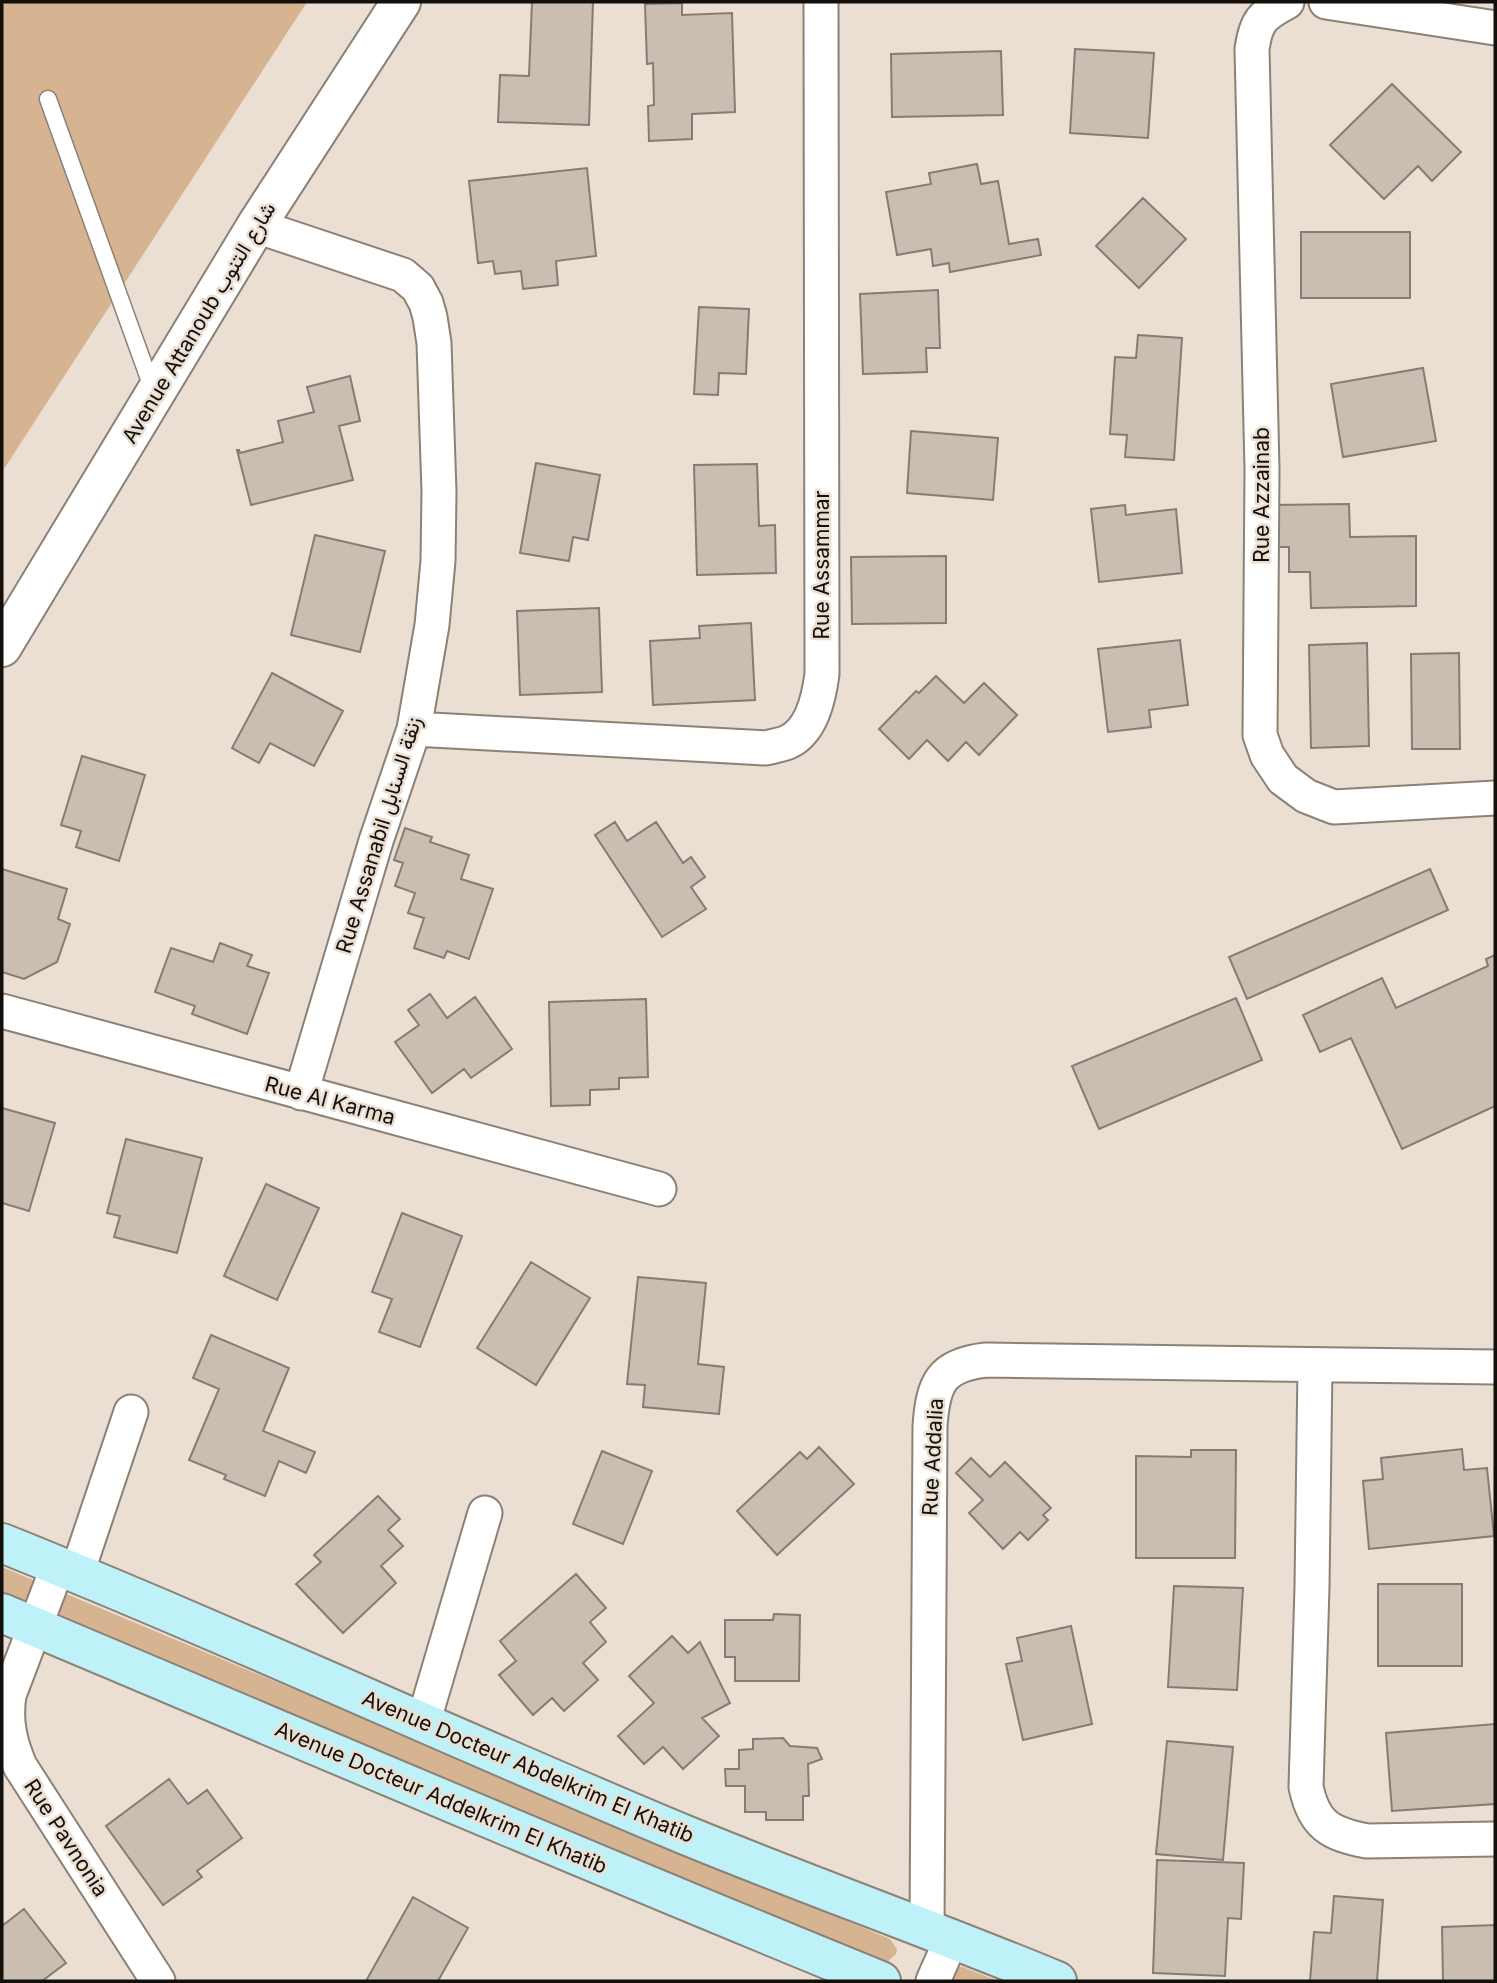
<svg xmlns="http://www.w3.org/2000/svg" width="1497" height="1983" font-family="Inter,Vazirmatn,sans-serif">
	<rect width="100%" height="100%" fill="#ebdfd3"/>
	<path fill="#d6b492" d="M2,2H307L2,472Z
		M2,1567L890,1939L897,1949L896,1954L887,1962L881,1961L2,1592Z
		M958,1967H963L998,1981H952L951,1975Z"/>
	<path fill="#cabeb3" stroke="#877c71" stroke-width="2" d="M532,2H593L589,125L498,122L500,75L529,76Z
		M682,3V15L732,13L735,112L692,114V139L649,141L648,106L654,105L653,63L647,64L645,4Z
		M1075,49L1154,53L1148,138L1070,133Z
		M1001,51L1003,115L892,117L891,54Z
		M1392,84L1461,152L1432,181L1418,166L1384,199L1330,145Z
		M977,164L981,184L998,181L1009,244L1038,239L1041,255L950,272L949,263L933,266L931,249L897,255L886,192L931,184L929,173Z
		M587,168L596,256L556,261L558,285L523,289L521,271L495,274L493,261L478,263L469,181Z
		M1143,198L1186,239L1139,288L1096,246Z
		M1301,232H1410V298H1301Z
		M938,290L940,348H926L927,372L863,374L860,294Z
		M699,307L749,309L746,374L719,373L718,395L694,394Z
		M1138,335L1182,338L1174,460L1125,457L1127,435L1110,434L1115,357L1136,358Z
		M1423,368L1436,441L1343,457L1331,384Z
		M350,376L360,421L339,426L353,480L251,505L237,450H239L240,453L283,442L278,421L314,412L307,387Z
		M911,431L998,438L993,500L907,493Z
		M536,463L600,475L588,540L573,537L569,561L520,553Z
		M757,464L759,526L775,525L776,573L697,575L694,465Z
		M1349,504L1350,537L1416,536V606L1311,608L1310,572H1289V547H1270L1269,505Z
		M1125,505L1126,515L1176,509L1182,573L1099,582L1091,509Z
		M315,535L385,551L360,652L291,635Z
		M946,556V623L852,624L851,557Z
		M599,608L602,692L520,695L517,611Z
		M751,623L755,700L653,705L650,641L700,638L699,626Z
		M1180,640L1188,705L1149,710L1151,727L1108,732L1098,649Z
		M1367,643L1369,746L1311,748L1309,645Z
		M1459,653L1460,749H1412L1411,654Z
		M272,673L343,711L314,766L270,743L259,763L232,748Z
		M936,676L964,703L984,683L1017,715L979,755L966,742L948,761L927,740L909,759L879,729L916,691L919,693Z
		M82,756L145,775L119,861L76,847L81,831L61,825Z
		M615,822L627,841L656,822L683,863L691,857L705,877L691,887L706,909L662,937L595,835Z
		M405,828L432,837L430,842L469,855L461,879L493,889L469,959L447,951L444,958L414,948L424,918L408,913L415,893L395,886L403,863L394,860Z
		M2,869L67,889L58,919L70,924L57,962L24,979L2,972Z
		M1430,869L1448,910L1247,999L1229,957Z
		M220,943L252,955L247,966L269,973L247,1034L192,1014L195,1006L155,992L171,948L213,962Z
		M1495,955V1106L1402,1149L1351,1038L1320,1052L1303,1015L1382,978L1396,1008L1488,966L1486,959Z
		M430,994L447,1018L475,997L512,1049L471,1078L464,1069L432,1093L395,1042L419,1025L408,1010Z
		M1236,998L1262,1060L1099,1129L1072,1066Z
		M646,999L648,1077L619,1078V1089L590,1090V1105L551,1106L549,1002Z
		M2,1108L55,1123L29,1211L2,1203Z
		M126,1139L202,1158L177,1253L114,1237L120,1216L107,1213Z
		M266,1184L319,1208L277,1300L224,1276Z
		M402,1213L462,1236L420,1347L379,1332L392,1299L372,1292Z
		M531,1262L590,1298L536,1385L477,1348Z
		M638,1277L706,1283L698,1364L724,1367L719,1414L643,1407L645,1385L627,1384Z
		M211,1335L289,1368L263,1431L315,1452L306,1473L279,1461L265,1496L224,1479L226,1475L189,1460L219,1389L193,1378Z
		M819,1447L854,1484L777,1555L737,1511L800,1452L807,1459Z
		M1462,1449L1464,1470L1487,1468L1494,1536L1369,1549L1363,1481L1383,1479L1381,1458Z
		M1191,1450H1236L1235,1558H1136V1456L1191,1457Z
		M602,1451L652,1471L623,1544L573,1524Z
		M971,1458L990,1477L1005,1462L1051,1508L1043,1515L1048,1520L1028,1540L1020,1532L1003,1549L969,1513L983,1500L956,1473Z
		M378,1496L400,1519L388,1530L403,1546L381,1566L396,1583L343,1633L296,1584L321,1562L314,1555Z
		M576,1574L606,1608L590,1622L606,1642L583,1663L598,1680L564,1711L552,1698L533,1715L499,1675L516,1661L500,1641Z
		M1378,1584H1462V1666H1378Z
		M1174,1586L1243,1588L1237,1690L1168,1687Z
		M774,1614L800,1615L799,1681H735V1657H725V1620H773Z
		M1071,1626L1092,1724L1023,1740L1006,1664L1022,1661L1017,1638Z
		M672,1636L688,1653L700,1642L730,1703L702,1718L719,1736L683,1769L663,1747L644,1764L618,1736L654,1703L629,1676Z
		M1495,1724V1804L1392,1811L1386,1733Z
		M783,1738L790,1746L817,1748L822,1759L808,1764L809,1796H803V1820H766V1812H745V1786H726L725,1769H739V1750L753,1749V1739Z
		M1167,1741L1233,1747L1223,1860L1156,1854Z
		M169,1779L188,1804L207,1790L242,1838L197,1871L202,1877L163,1905L106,1826Z
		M1157,1860L1244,1863L1241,1919L1228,1918L1225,1976L1153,1973Z
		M1334,1896L1383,1900L1377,1981H1310L1314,1932L1331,1933Z
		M413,1897L468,1928L438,1981H366Z
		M24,1909L66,1963L42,1981H2V1926Z
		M1495,1925V1981H1443L1442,1927Z"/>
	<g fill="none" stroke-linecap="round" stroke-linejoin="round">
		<g stroke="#8c8176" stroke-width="19">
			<path id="service" d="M48,99L153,390"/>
		</g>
		<g stroke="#8c8176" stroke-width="37">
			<path id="minor" d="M1287,2C1262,15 1256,21 1252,49L1262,469L1260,735L1267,755L1283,779L1306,796L1334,807L1495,798
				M1326,2L1495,28
				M256,226L403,275L418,288L426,303L430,317L434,343L439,492L438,561L432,625L414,729L376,841L301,1093
				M414,729L766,748C773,746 781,745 788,742C812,731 819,697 822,674L821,2
				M2,1011L659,1189
				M1315,1365L1312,1587L1306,1787C1314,1825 1330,1834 1367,1841L1495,1839
				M58,1566L9,1695C5,1722 10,1742 20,1766L158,1981
				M77,1573L131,1412
				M423,1723L485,1513
				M927,1928L930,1426C933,1383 941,1365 986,1360L1495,1367
				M933,1981L952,1938"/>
		</g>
		<g stroke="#8c8176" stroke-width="42">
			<path id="tertiary" d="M2,647L256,226L401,2"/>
		</g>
		<g stroke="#8c8176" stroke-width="42">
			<path id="secondary" d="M2,1543C231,1635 455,1739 683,1834C807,1885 934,1930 1057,1981
				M2,1613C295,1736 587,1862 881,1981"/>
		</g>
		<use href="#service" stroke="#fff" stroke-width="16"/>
		<use href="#minor" stroke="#fff" stroke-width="33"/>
		<use href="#tertiary" stroke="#fff" stroke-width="38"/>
		<use href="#secondary" stroke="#bff2f8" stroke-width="38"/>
	</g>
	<g text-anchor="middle" stroke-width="5" stroke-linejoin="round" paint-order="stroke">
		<g font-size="21" fill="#130f0b" stroke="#ebdfd3">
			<text transform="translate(199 323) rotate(-59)" y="7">Avenue Attanoub شارع التنوب</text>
			<text transform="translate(1262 495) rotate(-90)" y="7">Rue Azzainab</text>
			<text transform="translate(822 565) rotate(-90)" y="7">Rue Assammar</text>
			<text transform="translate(379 835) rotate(-73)" y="7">Rue Assanabil زنقة السنابل</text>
			<text transform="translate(330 1101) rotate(15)" y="7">Rue Al Karma</text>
			<text transform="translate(933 1457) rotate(-87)" y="7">Rue Addalia</text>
			<text transform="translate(528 1767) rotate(23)" y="7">Avenue Docteur Abdelkrim El Khatib</text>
			<text transform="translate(441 1798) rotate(23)" y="7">Avenue Docteur Addelkrim El Khatib</text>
			<text transform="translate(66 1838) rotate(57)" y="7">Rue Pavnonia</text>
		</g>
	</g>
	<rect width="1497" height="1983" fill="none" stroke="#130f0b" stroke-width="7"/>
</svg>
